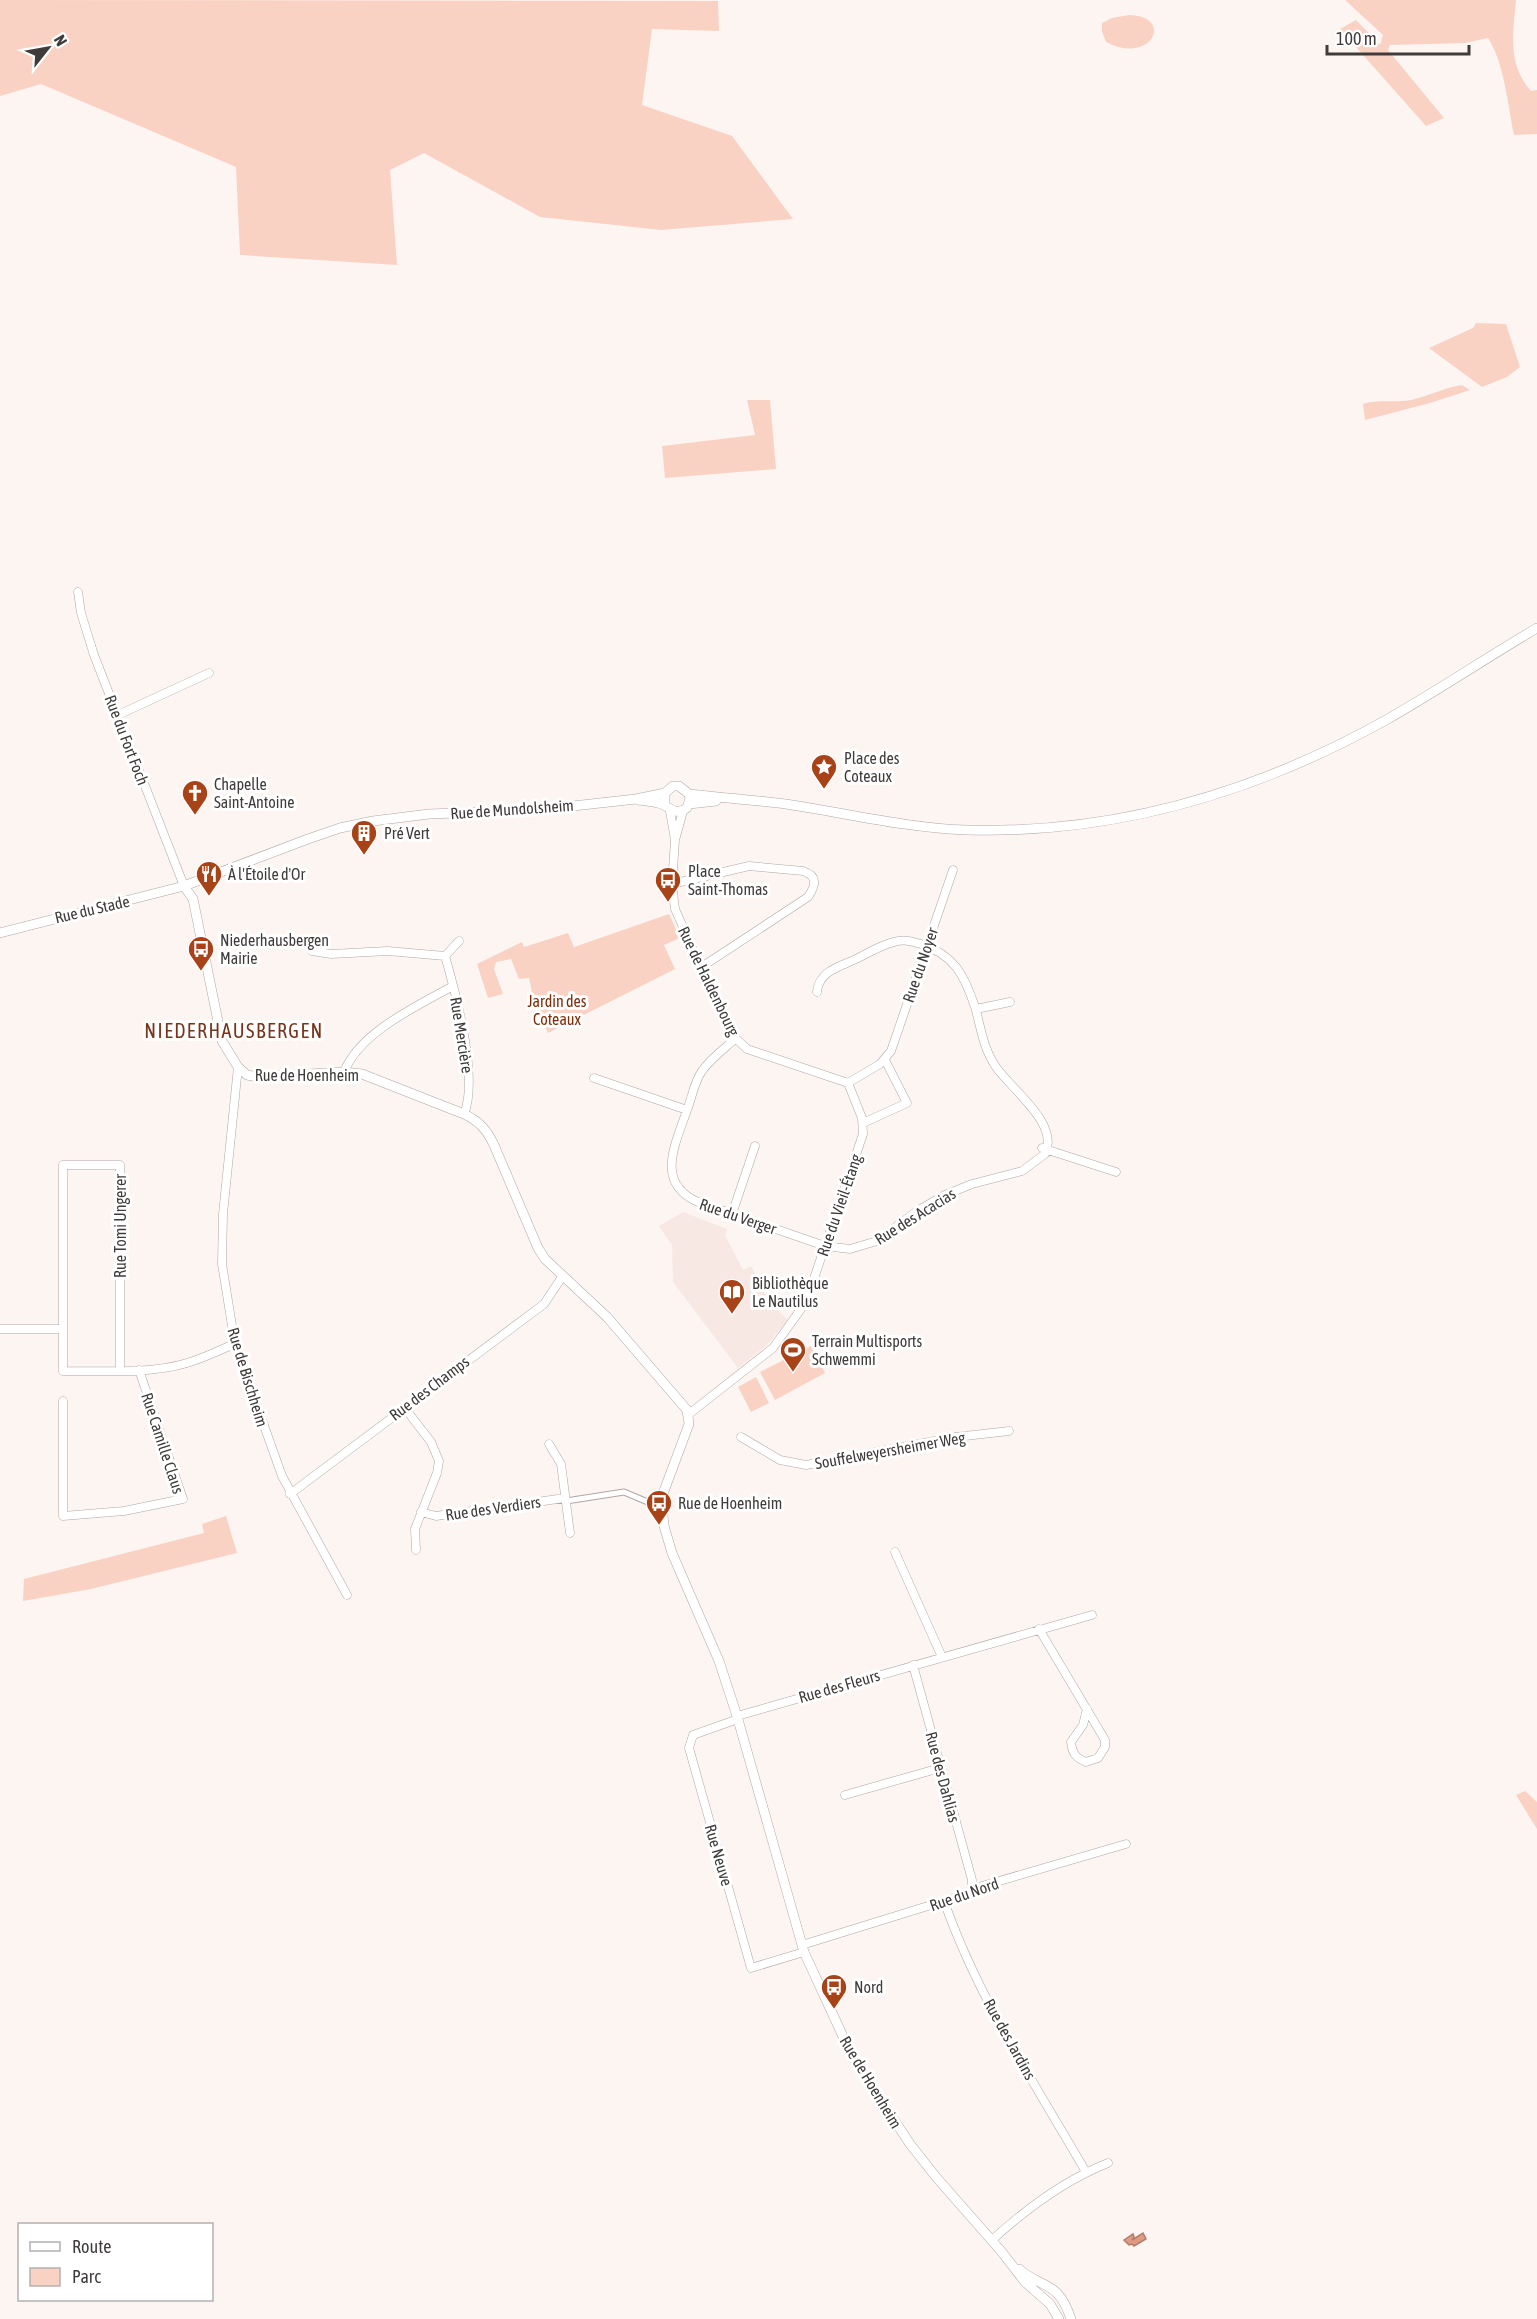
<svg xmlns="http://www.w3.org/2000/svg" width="1537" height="2319" font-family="'Asap Condensed',sans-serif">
	<rect width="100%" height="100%" fill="#fdf5f2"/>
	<path fill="#f8e8e3" d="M683,1212L727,1229L725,1235L743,1270L751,1266L770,1303L788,1320L766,1346L738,1368L673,1282L672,1245L659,1226Z"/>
	<path fill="#fad2c4" d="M0,0L718,1L719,31L652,29L642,105L732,136L793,219L661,230L540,217L424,153L390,170L397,265L240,255L236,167L41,84L0,96Z
		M1345,0H1516C1513,33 1507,64 1531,91L1537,90V134L1514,135C1508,106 1504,62 1488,38L1465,43L1390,45L1388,50L1444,118L1426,126L1340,29L1356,20L1380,45L1383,35Z
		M1129,15C1175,16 1152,66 1106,42L1102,32V23L1112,18Z
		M1476,323L1506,324L1520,367L1507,377L1482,387L1429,348L1473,328Z
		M1462,385L1470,390L1430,403L1365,420L1363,404C1378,399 1395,403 1411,400C1428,396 1444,388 1462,385Z
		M747,400H770L776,469L665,478L662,446L755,435Z
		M669,914L680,938L664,945L675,969L548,1033L534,1002L529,978L519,979L511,959L496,962L494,969L503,994L488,998L477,964L522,942L524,947L568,933L574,947Z
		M811,1346L825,1373L775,1400L760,1372Z
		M756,1377L769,1403L751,1412L738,1387Z
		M226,1516L237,1553L91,1589L23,1601L24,1579L204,1533L202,1524Z
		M1525,1791L1537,1802V1829L1516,1795Z"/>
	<path fill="#e19a81" stroke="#b07e6c" stroke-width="1.5" d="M1143,2233L1146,2239L1134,2246L1132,2244L1129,2245L1124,2240L1133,2234L1134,2237L1132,2240Z"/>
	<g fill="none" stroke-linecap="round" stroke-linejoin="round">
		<g stroke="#afa7a5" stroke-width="7">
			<path id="pedestrian" d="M566,1501L624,1492L662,1508"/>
		</g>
		<g stroke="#afa7a5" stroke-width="9">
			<path id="minor" d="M78,592L81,613L94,655L184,886
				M118,715L209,673
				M670,811L675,840L683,811
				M675,840L672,884L675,909L730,1033L747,1049L848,1083
				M672,884L749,866L803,871C818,876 816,885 808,897L700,968
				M459,941L445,956C456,994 479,1078 464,1114
				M312,951L331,954L388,951L445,956
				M976,1009L1010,1002
				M735,1039C724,1049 710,1059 702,1071C694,1082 692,1098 687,1110C676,1143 654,1183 698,1202L825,1246L850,1249L877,1241L917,1211L945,1195L972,1184L1022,1171L1045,1154C1060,1124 1012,1090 996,1067C983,1048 981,1028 975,1007C964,974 954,955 921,944C911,941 903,939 894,942C881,945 868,953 856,959C839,967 819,971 817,992
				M238,1067L223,1214L222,1264L235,1344L282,1476L347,1595
				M344,1072C360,1032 417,1006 453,986
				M594,1078L687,1110
				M863,1123L907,1103L885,1060
				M1042,1148L1116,1172
				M732,1214L755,1146
				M0,1329H63
				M120,1370V1165H63V1371C100,1371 152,1374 187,1363C204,1358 219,1350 235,1344
				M63,1401V1516L124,1511L183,1499L139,1370
				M404,1407L431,1442L439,1461L437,1473L415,1529L416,1550
				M689,1414L773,1348L806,1302L863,1134L862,1118L848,1083L880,1064L891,1051L953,870
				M741,1437L780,1460L806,1465L956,1437L1009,1431
				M549,1444L561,1464L570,1533
				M290,1494L544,1304L562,1277
				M421,1512L436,1516L565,1498
				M895,1552L942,1657
				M1039,1629L1105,1740V1747L1098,1758L1086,1762C1076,1758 1072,1753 1071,1742L1083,1725L1087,1709
				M913,1665L972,1880V1889
				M737,1716L1092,1615
				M738,1719L693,1735L689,1748L751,1968L804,1952
				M845,1795L940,1768
				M944,1901C978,1998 1035,2084 1086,2172
				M802,1945L944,1901L966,1894L972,1889L1126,1844
				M992,2240C1026,2209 1065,2180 1108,2163"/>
		</g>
		<g stroke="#afa7a5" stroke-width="10">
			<path id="tertiary" d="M638,800C646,801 657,802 664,805C673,810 676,815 687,808L690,799L689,794
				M689,804L716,801
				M665,806V793L673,786H679L689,794C723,798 758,800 792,805C850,814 908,828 967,830C1115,834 1257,792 1386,720C1437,691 1486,658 1537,628
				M184,886L193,899L222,1041L238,1067L247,1075L258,1077L344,1072L362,1074L464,1114C479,1121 487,1130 494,1145L538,1248L545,1259L607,1317L687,1410L689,1424L664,1491L662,1504L664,1526L672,1553L719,1661L737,1716L804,1952L852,2056L910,2144L936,2177L1001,2251L1025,2282L1050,2304L1059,2319
				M0,933L184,886L308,839L340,828L373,821L429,814L537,810L636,799L665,793
				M1019,2269C1044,2290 1058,2280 1071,2319"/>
		</g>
		<use href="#pedestrian" stroke="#fff" stroke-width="5"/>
		<use href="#minor" stroke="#fff" stroke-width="8"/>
		<use href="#tertiary" stroke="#fff" stroke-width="9"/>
	</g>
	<defs>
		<g id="sight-pin" transform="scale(1.35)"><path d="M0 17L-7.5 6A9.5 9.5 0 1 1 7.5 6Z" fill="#a84318" stroke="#fff"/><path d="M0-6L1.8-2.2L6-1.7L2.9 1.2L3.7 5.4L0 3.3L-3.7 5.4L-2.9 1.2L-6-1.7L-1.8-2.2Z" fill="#fff"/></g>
		<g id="church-pin" transform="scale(1.35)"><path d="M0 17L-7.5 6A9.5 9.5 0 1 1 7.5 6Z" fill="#a84318" stroke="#fff"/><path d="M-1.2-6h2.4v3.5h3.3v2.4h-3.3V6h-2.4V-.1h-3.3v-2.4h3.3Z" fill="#fff"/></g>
		<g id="building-pin" transform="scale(1.35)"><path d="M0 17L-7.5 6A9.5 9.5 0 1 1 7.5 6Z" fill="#a84318" stroke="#fff"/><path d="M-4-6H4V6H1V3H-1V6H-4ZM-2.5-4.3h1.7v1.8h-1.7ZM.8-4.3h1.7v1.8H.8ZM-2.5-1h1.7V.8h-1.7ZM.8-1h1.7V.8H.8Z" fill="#fff"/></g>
		<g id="restaurant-pin" transform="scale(1.35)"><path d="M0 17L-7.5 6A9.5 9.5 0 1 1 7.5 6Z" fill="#a84318" stroke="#fff"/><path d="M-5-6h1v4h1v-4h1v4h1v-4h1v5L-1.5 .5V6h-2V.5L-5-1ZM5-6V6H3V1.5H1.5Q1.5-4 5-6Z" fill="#fff"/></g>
		<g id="bus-pin" transform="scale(1.35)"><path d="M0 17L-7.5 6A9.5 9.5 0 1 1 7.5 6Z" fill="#a84318" stroke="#fff"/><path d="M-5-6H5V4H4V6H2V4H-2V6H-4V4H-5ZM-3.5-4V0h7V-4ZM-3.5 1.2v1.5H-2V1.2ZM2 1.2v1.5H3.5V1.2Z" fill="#fff"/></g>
		<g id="library-pin" transform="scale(1.35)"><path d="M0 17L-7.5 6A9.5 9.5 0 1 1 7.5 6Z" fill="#a84318" stroke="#fff"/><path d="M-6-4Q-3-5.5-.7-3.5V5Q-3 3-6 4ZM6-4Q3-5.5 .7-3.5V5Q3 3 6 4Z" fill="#fff"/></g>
		<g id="stadium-pin" transform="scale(1.35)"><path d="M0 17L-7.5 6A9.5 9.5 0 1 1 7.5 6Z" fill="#a84318" stroke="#fff"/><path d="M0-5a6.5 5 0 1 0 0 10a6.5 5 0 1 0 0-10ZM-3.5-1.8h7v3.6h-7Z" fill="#fff"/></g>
	</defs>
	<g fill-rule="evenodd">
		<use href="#sight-pin" x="824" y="767"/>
		<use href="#church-pin" x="195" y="793"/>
		<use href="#building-pin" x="364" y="833"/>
		<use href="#restaurant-pin" x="209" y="874"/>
		<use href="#bus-pin" x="668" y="880"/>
		<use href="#bus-pin" x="201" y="949"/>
		<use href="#library-pin" x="732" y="1292"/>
		<use href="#stadium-pin" x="793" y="1350"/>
		<use href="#bus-pin" x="659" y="1503"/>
		<use href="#bus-pin" x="834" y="1987"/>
	</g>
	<g text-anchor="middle" stroke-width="6" stroke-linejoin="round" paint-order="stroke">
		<g font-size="16" fill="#3f3c3b" stroke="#fff">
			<text transform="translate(127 740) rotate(69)" y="6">Rue du Fort Foch</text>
			<text transform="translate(512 809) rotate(-4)" y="6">Rue de Mundolsheim</text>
			<text transform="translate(92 909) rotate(-13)" y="6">Rue du Stade</text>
			<text transform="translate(920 965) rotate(-71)" y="6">Rue du Noyer</text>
			<text transform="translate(709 981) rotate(64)" y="6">Rue de Haldenbourg</text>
			<text transform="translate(462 1035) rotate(81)" y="6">Rue Mercière</text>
			<text x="307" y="1081">Rue de Hoenheim</text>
			<text transform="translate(839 1205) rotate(-71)" y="6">Rue du Vieil-Étang</text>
			<text transform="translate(738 1216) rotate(19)" y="6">Rue du Verger</text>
			<text transform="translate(915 1216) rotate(-32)" y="6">Rue des Acacias</text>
			<text transform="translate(120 1226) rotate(-90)" y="6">Rue Tomi Ungerer</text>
			<text transform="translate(248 1377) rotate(73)" y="6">Rue de Bischheim</text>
			<text transform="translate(429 1388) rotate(-37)" y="6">Rue des Champs</text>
			<text transform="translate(163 1443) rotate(72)" y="6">Rue Camille Claus</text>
			<text transform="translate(890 1450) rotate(-10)" y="6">Souffelweyersheimer Weg</text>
			<text transform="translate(493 1508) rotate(-8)" y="6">Rue des Verdiers</text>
			<text transform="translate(839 1686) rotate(-16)" y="6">Rue des Fleurs</text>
			<text transform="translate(943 1777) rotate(75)" y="6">Rue des Dahlias</text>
			<text transform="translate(719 1855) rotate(74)" y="6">Rue Neuve</text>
			<text transform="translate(964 1894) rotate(-19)" y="6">Rue du Nord</text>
			<text transform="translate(1010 2039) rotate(61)" y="6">Rue des Jardins</text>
			<text transform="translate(871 2082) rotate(59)" y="6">Rue de Hoenheim</text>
		</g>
		<g font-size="16" fill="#3f3c3b" stroke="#fff" text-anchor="start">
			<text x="844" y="764">Place des<tspan x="844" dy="18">Coteaux</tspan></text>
			<text x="214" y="790">Chapelle<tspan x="214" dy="18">Saint-Antoine</tspan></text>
			<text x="384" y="839">Pré Vert</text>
			<text x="688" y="877">Place<tspan x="688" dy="18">Saint-Thomas</tspan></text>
			<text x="228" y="880">À l'Étoile d'Or</text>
			<text x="220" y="946">Niederhausbergen<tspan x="220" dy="18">Mairie</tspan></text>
			<text x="752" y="1289">Bibliothèque<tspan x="752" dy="18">Le Nautilus</tspan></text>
			<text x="812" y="1347">Terrain Multisports<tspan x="812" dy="18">Schwemmi</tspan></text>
			<text x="678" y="1509">Rue de Hoenheim</text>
			<text x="854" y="1993">Nord</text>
		</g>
		<g font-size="16" fill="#802d06" stroke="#fff">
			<text x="557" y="1007">Jardin des<tspan x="557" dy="18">Coteaux</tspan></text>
		</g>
		<g font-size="20" letter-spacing="1.5" fill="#78351c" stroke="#fff">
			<text x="234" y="1038">NIEDERHAUSBERGEN</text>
		</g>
	</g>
	<rect x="18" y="2223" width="195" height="78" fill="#ffffff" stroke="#b2b1b1" stroke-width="1.5"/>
	<rect x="30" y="2242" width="30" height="9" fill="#ffffff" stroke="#b2b1b1" stroke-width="1.5"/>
	<text x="72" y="2253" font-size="18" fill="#3f3c3b">Route</text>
	<rect x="30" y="2268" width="30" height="18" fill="#fad2c4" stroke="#b2b1b1" stroke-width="1.5"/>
	<text x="72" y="2283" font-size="18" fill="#3f3c3b">Parc</text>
	<g transform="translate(48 48) rotate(59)" stroke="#ffffff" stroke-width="4.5" paint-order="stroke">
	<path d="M0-4.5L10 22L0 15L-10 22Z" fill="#3f3c3b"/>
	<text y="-9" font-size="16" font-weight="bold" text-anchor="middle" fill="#3f3c3b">N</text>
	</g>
	<path d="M1327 45v9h142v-9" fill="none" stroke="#3f3c3b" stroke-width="3"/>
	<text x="1336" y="45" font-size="18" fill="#3f3c3b" stroke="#ffffff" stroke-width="4.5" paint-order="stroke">100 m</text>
</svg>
